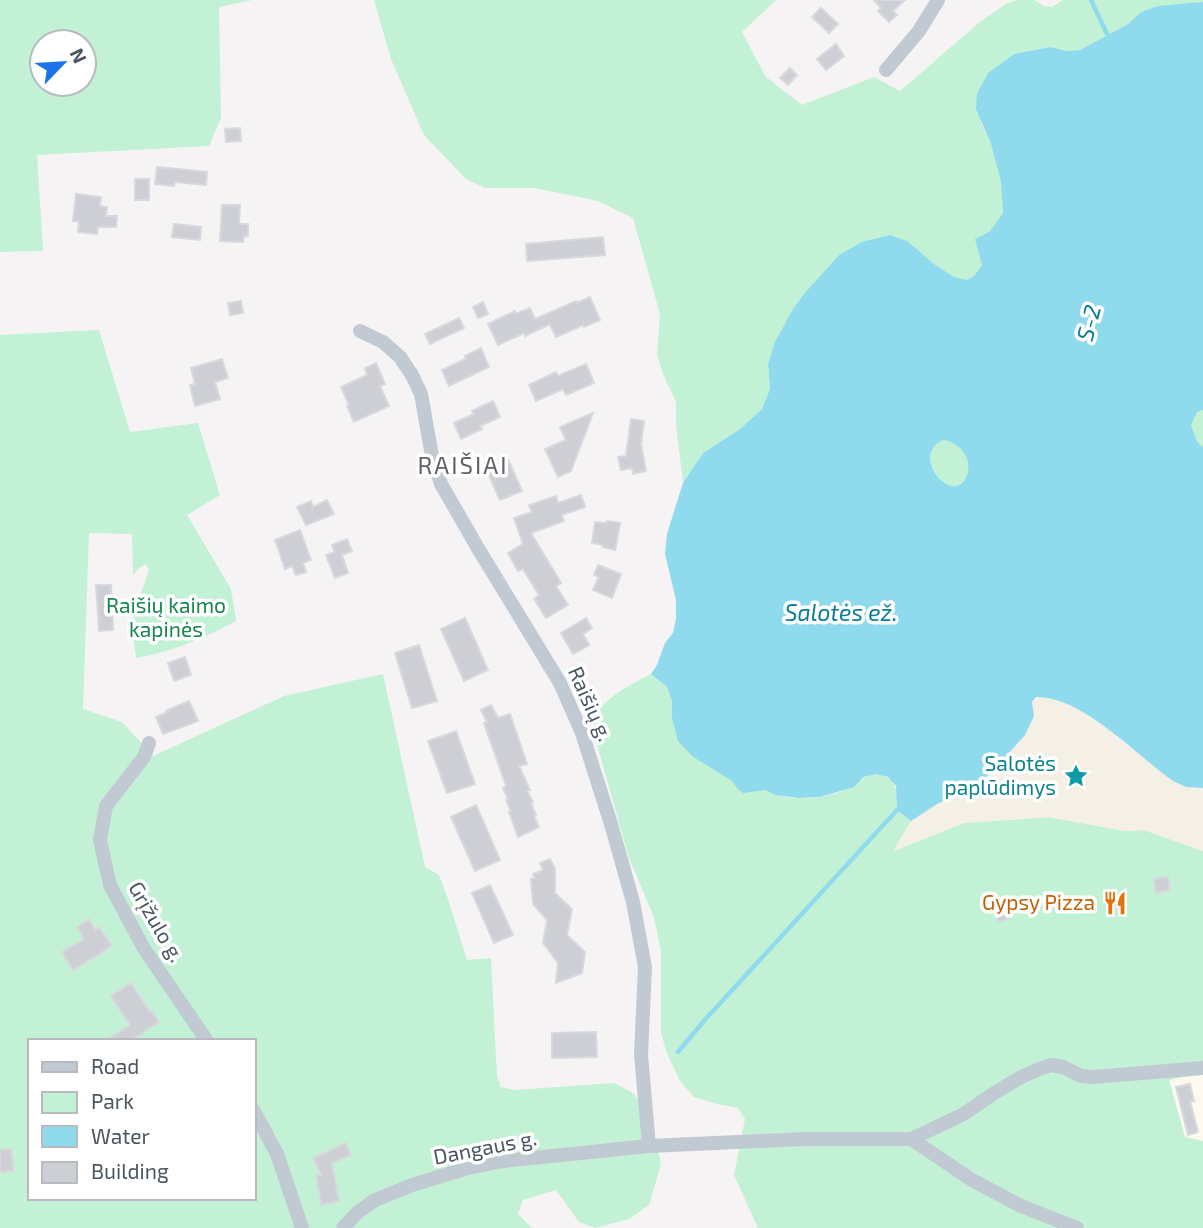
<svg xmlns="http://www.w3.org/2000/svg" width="1203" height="1228" font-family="'Exo 2',sans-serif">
	<rect width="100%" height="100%" fill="#f5f3f3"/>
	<path fill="#fdf9ef" d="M1203,1073V1141L1185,1137L1169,1080Z"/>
	<path fill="#c3f1d5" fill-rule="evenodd" d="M0,0H252L219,7L221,118L209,146L37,155L43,251L0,252ZM42,42H84V84H42Z
		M374,0H776L742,32L765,76L802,105L874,77L900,91L980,22L1006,4L1017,0H1034L1044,6L1052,7L1063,0H1203V2L1141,12L1128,24L1080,50L1066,51L1051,47L1014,54L988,73L981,123L991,144L1001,182L1003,200V213L989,232L982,265L974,276L967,280L954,277L934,264L839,255L793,309L768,364L770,389L762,409L740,429L703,453L683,483L676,424V402L663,374L657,355L660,314L633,218L598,201L535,188H485L466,179L424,135L391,59Z
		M99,330L130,432L198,423L220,495L187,515L231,589L236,621C202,639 174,651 136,658L132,629L134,614L149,570L146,564L139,568L133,575L132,534L89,533L83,709L122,722L153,756L284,696L383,674L425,867L439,875L447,896L467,960L491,958L497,1077L501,1087L515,1090L614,1083L633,1093L650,1115L661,1164L649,1205L629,1219L595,1228L579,1222L556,1190L523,1200L518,1214L532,1228H0V335ZM30,1041H254V1198H30Z
		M1203,410V447L1197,442L1191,425L1197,411Z
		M943,440C959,442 973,458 967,475C955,509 908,456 943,440Z
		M651,674L667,687L672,701V719L693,757L732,781L737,788L752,792C763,787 767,792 777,795C791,799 807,799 821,797C830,795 843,791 852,787C865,781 867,769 886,777C899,782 896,798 897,810L911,821L894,851L964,823L1048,817L1125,831L1144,830L1203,851V1073L1169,1080L1185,1137L1203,1141V1228H758L734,1175L745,1119L738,1108L717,1104L694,1097L680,1081L666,1051L661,1032V952L654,917L629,858L591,723C605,696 625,688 651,674Z"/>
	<path fill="#f5f0e5" d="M1036,697L1056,699L1096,719L1116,737L1186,787L1203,788V851L1144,830L1126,831L1048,817L964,823L893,851L911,821L937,804L974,787L992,772L1005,758L1032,709V702Z"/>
	<path fill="#90daee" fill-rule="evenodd" d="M1203,2V410L1197,412L1191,425L1197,442L1203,447V788L1186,787L1173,781C1136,755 1082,696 1036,697L1032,702L1034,716L1025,735L992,772L974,787L937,804L911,821L897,810L896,786L888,777L876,774L864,777L854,787L820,797L799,798L775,795L765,790L743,793L737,788L732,781L693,757L678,741L672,718V701L667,687L651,674L657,665L665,643L673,633L676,619V600L665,554L667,534L683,483L703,453L740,429L762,409L770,389L768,364L775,342L793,309L804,294L839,255L862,242L890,235L907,241L934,264L954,277L967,280L974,276L982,265L975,239L989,232L1003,213L1001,182L991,144L976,109L977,94L988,73L1014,54L1051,47L1066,51L1080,50L1128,24L1141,12L1158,6ZM943,440C959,442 973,458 967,475C955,509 908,456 943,440Z"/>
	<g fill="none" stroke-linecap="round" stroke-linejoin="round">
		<path stroke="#90daee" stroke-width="4.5" d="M1091,0L1109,38
			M678,1052L703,1022L897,810"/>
	</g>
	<path fill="#cdcfd5" stroke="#d7d9de" stroke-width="2" d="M874,0H905L893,11L897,15L889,22L878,11L881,8Z
		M821,8L838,24L829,33L812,17Z
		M836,44L844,56L826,70L817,59Z
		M790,68L797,75L788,85L780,78Z
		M240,128L241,141L226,142L225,129Z
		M157,167L207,172L206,185L175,182L174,186L155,184Z
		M135,179H149V200H135Z
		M76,194L101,197L100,206L107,207L106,216H117L116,227H98L97,234L78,232L79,221H73Z
		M222,205H240L239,224H248V236H244L243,242L220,241Z
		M174,224L201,227L200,240L172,237Z
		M603,237L605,255L527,261L526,244Z
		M590,297L600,320L584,327L583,325L556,337L550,324L525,336L524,333L498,345L488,324L515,311L516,314L530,308L535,319L576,301L577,303Z
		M241,301L243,313L230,315L228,303Z
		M483,302L488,314L478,318L473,307Z
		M459,318L464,328L430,344L425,334Z
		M481,348L489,367L449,386L442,370L466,359L465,356Z
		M222,359L228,378L215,382L220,399L195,406L190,385L195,384L191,368Z
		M376,363L385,384L380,386L389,406L354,422L347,406L349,405L341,387L367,375L365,368Z
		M586,364L594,383L566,395L563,389L536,401L529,385L556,372L558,376Z
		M493,401L500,417L480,426L482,429L461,439L454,423L474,414L472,411Z
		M593,413L571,471L558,477L545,449L566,440L560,427Z
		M631,419L644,421L641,444L646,471L633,474L632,468L621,470L618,457L626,456Z
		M508,459L522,491L500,500L486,469Z
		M581,495L585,507L562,515L564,521L531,533L561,583L556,586L568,605L546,618L534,599L539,595L523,569L518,571L508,553L523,544L514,518L532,512L529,505L556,496L558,503Z
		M327,500L334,514L306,525L297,507L311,501L313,507Z
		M607,521L620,523L615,550L603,547V545L592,543L595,522L606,523Z
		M300,530L311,560L303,563L306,572L296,575L292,566L285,569L275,540Z
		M347,539L352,551L342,555L348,573L335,578L326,555L335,552L332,545Z
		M598,565L621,574L612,598L593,590L599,577L594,575Z
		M96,585H111L113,630L99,631Z
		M465,618L488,670L464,681L441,629Z
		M586,618L592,628L583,634L589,645L573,654L561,633Z
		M419,645L437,701L412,708L395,653Z
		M185,657L191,675L174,681L168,663Z
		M189,701L198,721L163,734L156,717L166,713V711Z
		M491,705L498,718L510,714L527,764L519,766L530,790L527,791L533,802L531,803L536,815L534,816L539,827L518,837L509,812L511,811L506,800L508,799L503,788L506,786L484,723L487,722L481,710Z
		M456,731L475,784L447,793L428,741Z
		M476,805L500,860L475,871L451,817Z
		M550,859L555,869V893L572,909L567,935L585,952L582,973L556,983L558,963L543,943L547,920L533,904L531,879L535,878L533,874L543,870L540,863Z
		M1168,877L1170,890L1156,893L1154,879Z
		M490,885L513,935L494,943L472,893Z
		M1120,895L1124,906L1111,911L1107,899Z
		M1004,905L1009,918L999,922L994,909Z
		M89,919L95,930L99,927L112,946L73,970L62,952L84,939L77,927Z
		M131,983L150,1012L152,1011L159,1022L130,1041H105L130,1025L111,996Z
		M596,1032L597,1057L552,1058V1033Z
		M1190,1084L1194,1101H1190L1198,1132L1188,1135L1176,1087Z
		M346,1143L351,1155L332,1163L339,1201L321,1205L316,1175H321L313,1158Z
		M11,1149L14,1171L0,1172V1150Z"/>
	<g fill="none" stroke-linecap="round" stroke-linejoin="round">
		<path stroke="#c1cad2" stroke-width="14" d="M886,70L919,31L938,0
			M360,331L383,342L400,357L412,375L421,394L432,456L441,484L479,550L560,683L582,733L611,824L633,902L645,967L641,1055L649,1146
			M149,743L144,757L106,806L100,840L110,885L143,947L207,1041
			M254,1111L277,1154L302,1228
			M911,1139L962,1115L996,1092L1021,1077L1042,1068L1051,1065L1063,1067L1081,1076L1093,1077L1203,1068
			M343,1228L358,1212L375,1200L412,1185L468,1168L504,1161L649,1146L805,1139H911L972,1180L1021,1206L1077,1228"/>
	</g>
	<defs>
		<g id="sight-bare" transform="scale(1.89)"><path d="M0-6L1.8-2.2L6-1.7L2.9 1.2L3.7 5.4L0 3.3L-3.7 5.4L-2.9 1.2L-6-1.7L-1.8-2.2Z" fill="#0f9aa8" stroke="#fff" stroke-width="2.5" paint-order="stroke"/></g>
		<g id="restaurant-bare" transform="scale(1.89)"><path d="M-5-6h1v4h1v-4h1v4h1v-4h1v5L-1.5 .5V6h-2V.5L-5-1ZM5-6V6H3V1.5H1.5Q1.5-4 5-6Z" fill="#e8710a" stroke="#fff" stroke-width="2.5" paint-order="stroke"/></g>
	</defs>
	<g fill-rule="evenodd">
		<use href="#sight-bare" x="1076" y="776"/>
		<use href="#restaurant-bare" x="1115" y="903"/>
	</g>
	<g text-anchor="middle" stroke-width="7" stroke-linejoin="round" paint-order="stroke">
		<g font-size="21" fill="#17864f" stroke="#fff">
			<text x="166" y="613">Raišių kaimo<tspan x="166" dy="24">kapinės</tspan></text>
		</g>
		<g font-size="21" fill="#4a5661" stroke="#fff">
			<text transform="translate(590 704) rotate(66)" y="7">Raišių g.</text>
			<text transform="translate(156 922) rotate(60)" y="7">Grįžulo g.</text>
			<text transform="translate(485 1148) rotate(-11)" y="7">Dangaus g.</text>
		</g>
		<g font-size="21" fill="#0d838f" stroke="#fff" text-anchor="end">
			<text x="1056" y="771">Salotės<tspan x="1056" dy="24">paplūdimys</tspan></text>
		</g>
		<g font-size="21" fill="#c56008" stroke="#fff" text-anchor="end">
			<text x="1095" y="910">Gypsy Pizza</text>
		</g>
		<g font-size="23" font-style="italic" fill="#0c7c9b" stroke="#fff">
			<text transform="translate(1089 323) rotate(-75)" y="8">S-2</text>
			<text x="841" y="621">Salotės ež.</text>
		</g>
		<g font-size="24" letter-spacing="2" fill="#5f6368" stroke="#fff">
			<text x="463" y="474">RAIŠIAI</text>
		</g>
	</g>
	<rect x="28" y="1039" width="228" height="161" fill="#ffffff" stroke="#b7bbc0" stroke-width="2"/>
	<rect x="42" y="1062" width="35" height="10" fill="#c1cad2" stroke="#b7bbc0" stroke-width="2"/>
	<text x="91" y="1074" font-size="21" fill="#4a5661">Road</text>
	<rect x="42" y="1092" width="35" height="21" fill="#c3f1d5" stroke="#b7bbc0" stroke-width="2"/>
	<text x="91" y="1109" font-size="21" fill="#4a5661">Park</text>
	<rect x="42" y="1126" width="35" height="21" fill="#90daee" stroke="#b7bbc0" stroke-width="2"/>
	<text x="91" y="1144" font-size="21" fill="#4a5661">Water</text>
	<rect x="42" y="1162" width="35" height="21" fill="#cdcfd5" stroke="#b7bbc0" stroke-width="2"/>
	<text x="91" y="1179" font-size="21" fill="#4a5661">Building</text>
	<g transform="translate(63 63) rotate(65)"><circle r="33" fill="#ffffff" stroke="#b7bbc0" stroke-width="2"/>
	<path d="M0-5L12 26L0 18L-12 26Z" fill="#1a73e8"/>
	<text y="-10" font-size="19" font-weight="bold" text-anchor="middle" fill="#4a5661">N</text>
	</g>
</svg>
